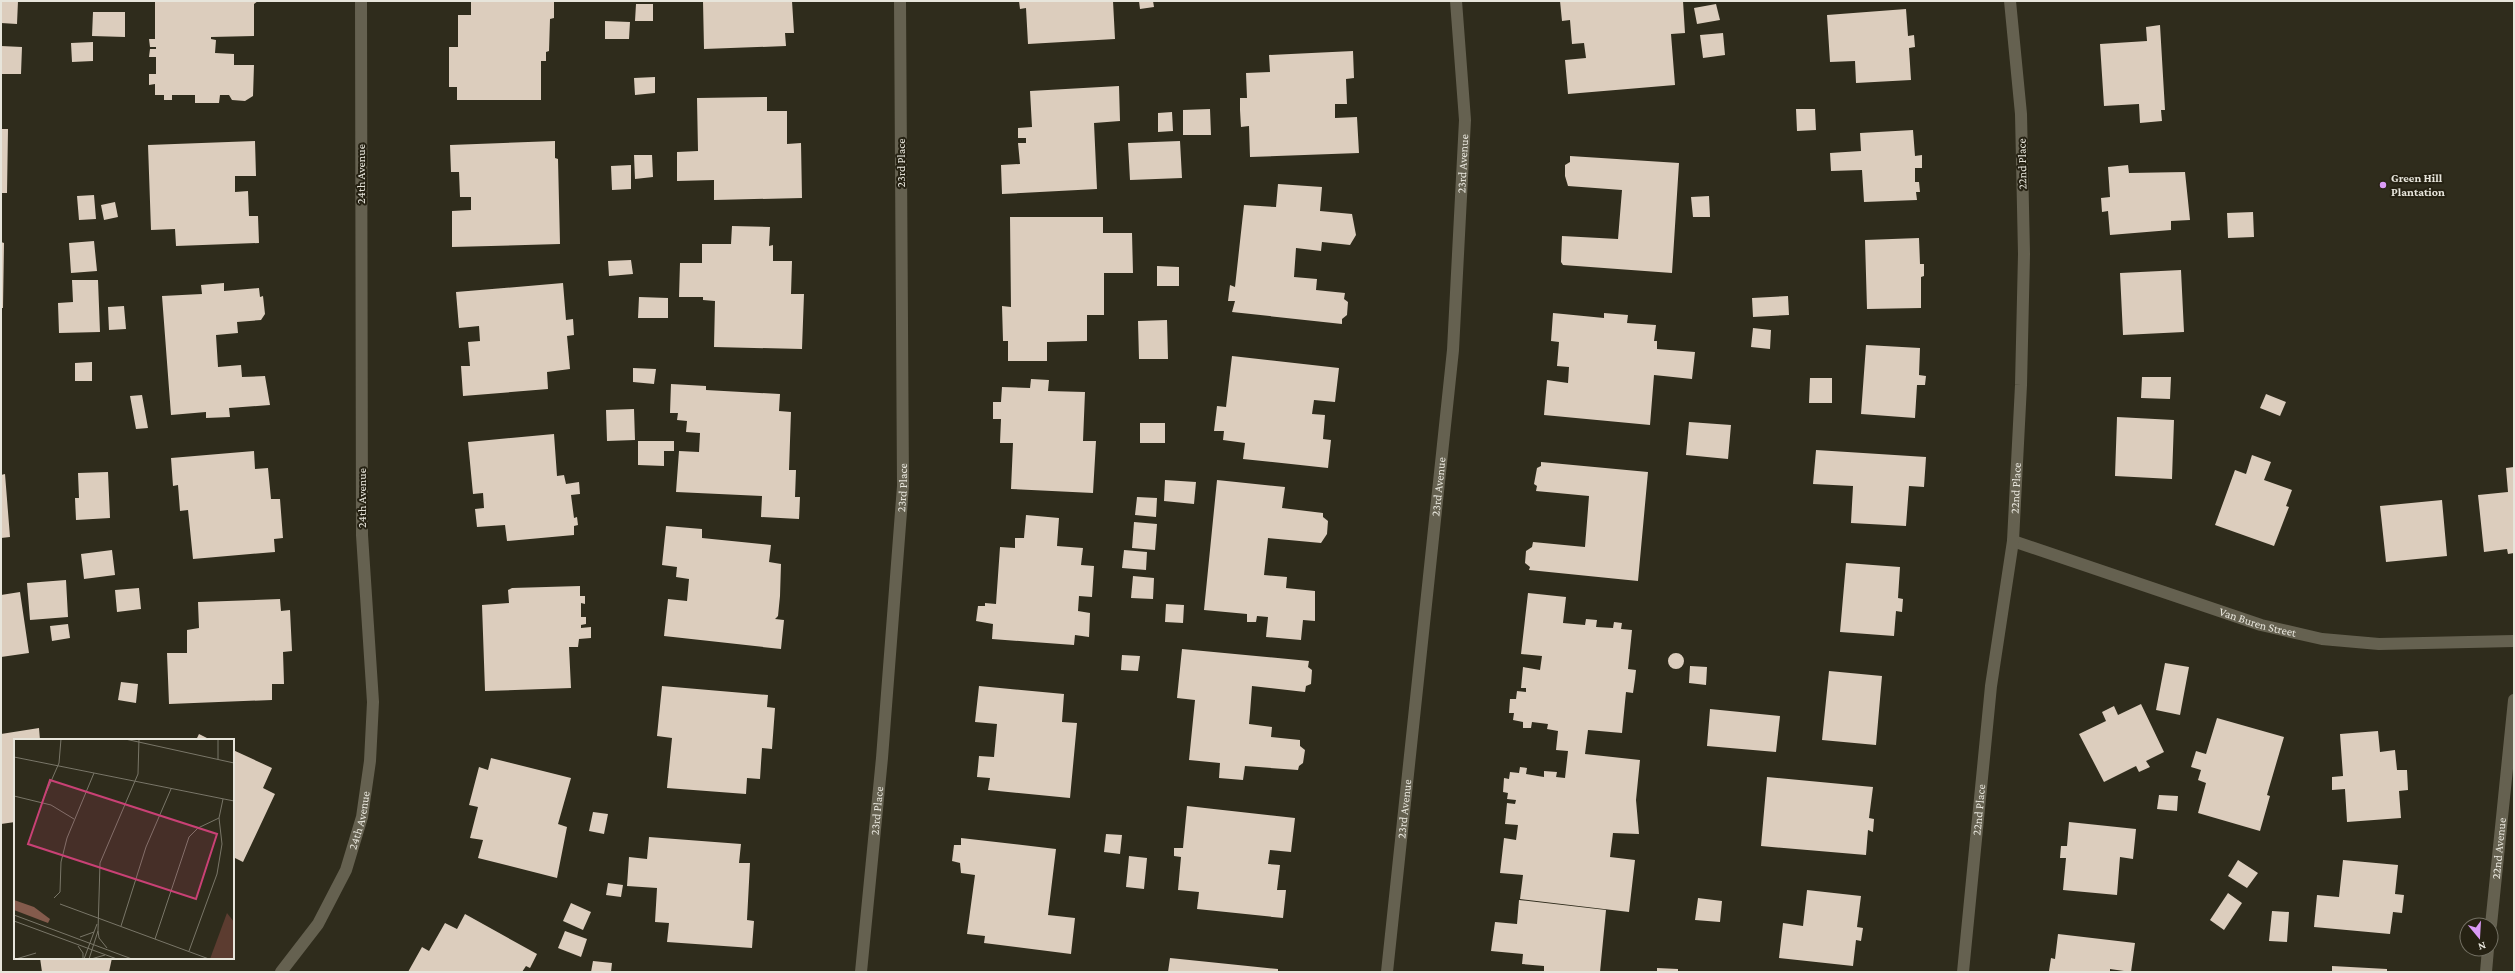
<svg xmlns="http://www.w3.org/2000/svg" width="2515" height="973" font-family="'Crimson Pro',serif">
	<rect width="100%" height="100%" fill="#2f2c1c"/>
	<path fill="#dccdbd" d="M1,1H18L17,24L1,23Z
		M155,1H258L254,4V36L211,37V39L216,40L215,53L234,54V65H254L253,96L245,101L232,100L229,95H220L219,103H195V95H172V100H164V95H155V84L149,85V74H156V57H149L150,49H156V47H150L149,39H155Z
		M471,1H554V18L550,19L549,51L546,52V61H541V100H457V87H449V47H458V15H471Z
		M703,1H792L794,33H785L786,46L704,49Z
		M1019,1H1113L1115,39L1028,44L1026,8L1020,9Z
		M1139,1H1153L1154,7L1140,9Z
		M1560,1H1683L1685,33L1671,34L1675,85L1568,94L1565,60L1586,58L1584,43L1572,44L1570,20L1562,21Z
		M636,4H653V21H635Z
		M1716,4L1720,20L1697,24L1694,8Z
		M1906,9L1908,36L1914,35L1915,47L1909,48L1911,80L1856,83L1855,61L1830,62L1827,15Z
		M93,12H125V37L92,36Z
		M605,21L630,22L629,39H605Z
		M2160,25L2165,110H2161L2162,121L2140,123L2139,104L2104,106L2100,44L2147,41L2146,27Z
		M1723,33L1725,55L1703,58L1700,35Z
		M93,42V61L72,62L71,43Z
		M1,46L22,47L21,74H1Z
		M1353,51L1354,78L1346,79L1347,104H1335V118L1357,117L1359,153L1250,157L1249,126L1241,127L1240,110V98H1247L1246,73L1270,72L1269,55Z
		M655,77V93L635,95L634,78Z
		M1119,86L1120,121L1094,123L1097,189L1002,194L1001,165L1020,164L1018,143H1026V138H1018V128L1032,127L1030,91Z
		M767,97V111H787V144L801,143L802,198L714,200V180L677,181V152L698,151L697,98Z
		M1210,109L1211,135H1183V110Z
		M1796,109H1815L1816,130L1797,131Z
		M1172,112L1173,131L1158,132V113Z
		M1,129H8L7,193H1Z
		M1913,130L1915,156L1922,155V168H1915V182H1919L1920,192H1916L1917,200L1864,202L1862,170L1831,171L1830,153L1861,151L1860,133Z
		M255,141L256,176H235V192L248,191L249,216H258L259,243L176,246L175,229L151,230L148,145Z
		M555,141V158L558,159L560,244L452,247V211L471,210V197H460L459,172H451L450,145Z
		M1180,141L1182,178L1130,180L1128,143Z
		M634,155H652L653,177L635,179Z
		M1570,156L1679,163L1672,273L1563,265L1561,262L1562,236L1618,239L1622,190L1568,186L1565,176V165L1570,162Z
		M631,165V189L612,190L611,166Z
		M2128,165L2129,173L2185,172L2190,220L2171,221V230L2110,235L2108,211L2102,212L2101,198L2110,197L2108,167Z
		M1278,184L1322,187L1320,211L1352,214L1356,235L1350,245L1322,242L1321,251L1296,248L1294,277L1317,279L1316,290L1345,293L1344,299L1348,302L1347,315L1342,319V324L1232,312L1235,301H1228L1230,285L1235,287L1244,205L1276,207Z
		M94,195L96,219L79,220L77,196Z
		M1709,196L1710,217H1693L1691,197Z
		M115,202L118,217L104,220L101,205Z
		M2253,212L2254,237L2228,238L2227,213Z
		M1010,217H1103V233H1132L1133,273H1104V315H1087V341L1047,342V361H1008V341H1003L1002,306L1011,307Z
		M732,226L770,227L769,246L773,245V261H792L791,294H804L802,349L714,347L715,301L703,300V297H679L680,263H702V244H731Z
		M1919,238L1920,264H1924V276L1921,277V308L1867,309L1865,240Z
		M94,241L97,271L71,273L69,243Z
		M1,242L4,243L3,308H1Z
		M631,260L633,274L609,276L608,261Z
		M1157,266L1179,267V286H1157Z
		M2181,270L2184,332L2123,335L2120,273Z
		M72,280H98L100,332L59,333L58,303L73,302Z
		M224,283V291L259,288L260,297L263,296L265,314L261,320L237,322L238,333L216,335L218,367L241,365L242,377L265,376L270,405L229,408L230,417L206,418V412L171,415L162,296L202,294L201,285Z
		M563,283L566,320L573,319L574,335L567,336L570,369L547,372L548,389L463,396L461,366H470L468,342L480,341L479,326L459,328L456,292Z
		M1788,296L1789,315L1753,317L1752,298Z
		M639,297L668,298V318H638Z
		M124,306L126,329L109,330L108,307Z
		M1553,313L1604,318V313L1628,315L1627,323L1656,325L1654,341H1657V349L1695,352L1692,379L1654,375L1650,425L1544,415L1547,380L1568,383L1569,367L1557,366L1559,342L1551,341Z
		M1167,320L1168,359H1139L1138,321Z
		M1753,328L1771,330L1770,349L1751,347Z
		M1866,345L1920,348L1919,375L1926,376L1925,385H1917L1915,418L1861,414Z
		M1232,356L1339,368L1335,402L1314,400L1312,414L1325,415L1323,439L1331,440L1328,468L1243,459L1245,443L1223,440L1224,431H1214L1217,406L1226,407Z
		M92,362V381H75V363Z
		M633,368L656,369L654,384L633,382Z
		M2142,377H2171L2170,399L2141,398Z
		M1810,378H1832V403H1809Z
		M1031,379L1049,380L1048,391L1085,392L1083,441H1096L1093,493L1011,489L1013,443H1000L1001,419H993V402H1001L1002,387L1030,388Z
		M671,384L706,386V390L780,394L779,411L791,412L789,470H796L795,497H800L799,519L761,517L762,496L676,492L679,451L699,452L700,433L686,432L687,421L677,420L678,413H670Z
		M2266,394L2286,402L2280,416L2260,408Z
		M142,395L148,428L136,429L130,396Z
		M634,409L635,440L607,441L606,410Z
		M2117,417L2174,420L2172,479L2115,476Z
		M1689,422L1731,425L1728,459L1686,455Z
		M1140,423H1165V443H1140Z
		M554,434L557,476L564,475L566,484L579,482L580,494L571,495L574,518L577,517L578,525L574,526V535L507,541L505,525L477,527L475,509L484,508L483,493L473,494L468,442Z
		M638,441H674V451H664V466L638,465Z
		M1816,450L1926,457L1924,487L1909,486L1906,526L1851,523L1853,486L1813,484Z
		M254,451L255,469L268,468L271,499H280L283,538L274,539L275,552L193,559L188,510L180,511L178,485L173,486L171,458Z
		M2252,455L2271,462L2264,480L2292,490L2286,506L2289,507L2274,546L2215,525L2235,470L2246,474Z
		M1541,462L1648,472L1638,581L1529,570L1530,567L1525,563L1526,551L1532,547L1533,542L1585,547L1589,496L1536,491L1537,486L1534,484L1537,468L1541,466Z
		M2514,467V553L2508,554L2507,549L2484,552L2478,495L2508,492L2506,468Z
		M108,472L110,518L76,520L75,498H79L78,473Z
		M5,474L10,537L1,538V475Z
		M1165,480L1196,482L1194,504L1164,501Z
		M1217,480L1285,487L1282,508L1323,513V517L1328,521L1327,534L1321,543L1268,538L1264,575L1287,577L1286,588L1315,591V621L1303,620L1301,640L1266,637L1268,617L1257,616L1256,622H1247V614L1204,610Z
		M1137,497L1157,498L1156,517L1135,515Z
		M2442,500L2447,556L2386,562L2380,506Z
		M1026,515L1059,518L1057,546L1083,548L1081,565L1094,566L1092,597L1079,596L1078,611L1090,613L1089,637L1075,635L1074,645L992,639L993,624L976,621L978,606H985V603L996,604L1000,547L1015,548V538H1024Z
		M1134,522L1157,524L1155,550L1132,548Z
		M666,526L702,529V538L771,545L769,562L781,564L780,596L778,616L775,619L784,620L781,649L664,636L668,599L687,601L689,579L676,577L677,567L662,565Z
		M112,550L115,575L84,579L81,554Z
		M1124,550L1147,552L1146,570L1122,568Z
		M1846,563L1900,567L1898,598L1903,599L1902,612L1896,611L1894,636L1840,632Z
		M1133,576L1154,578L1153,599L1131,598Z
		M66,580L68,617L30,620L27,583Z
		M580,586V596H585V604L581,603V617H586V624L581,625V628L591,627V638L579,639L578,647H569L571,688L485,691L482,605L509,603L508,590L512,588Z
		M139,588L141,609L117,612L115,590Z
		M20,592L29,653L1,657V595Z
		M1528,593L1566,597L1563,623L1585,625L1586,619L1597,620L1596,627L1613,628L1614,622L1622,623L1621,629L1632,630L1628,669L1636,670L1635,679L1633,693L1626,692L1622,733L1588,730L1585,754L1640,760L1636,800L1639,834L1613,833L1610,857L1635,860L1629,912L1520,899L1523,875L1500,873L1504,838L1516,840L1518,825L1505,824L1507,803L1515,804L1516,800L1507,799L1508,793L1503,792L1504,778L1509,779L1510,772L1519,773L1520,767L1527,768L1526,774L1544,777V771L1557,772L1556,777L1565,778L1568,751L1556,750L1558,731L1547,729L1548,724L1532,722L1531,728H1523V722L1513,720L1514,713H1509L1510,699H1516L1517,691L1526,692V688H1521L1523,667L1540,670L1542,656L1521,654Z
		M280,599L281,611L290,610L292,651L283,652L284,684H272V700L169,704L167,653H187V630L199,628L198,602Z
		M1166,604L1184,605L1183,623L1165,622Z
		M68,624L70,638L52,641L50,626Z
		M1182,649L1309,661L1308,667L1312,670L1311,684L1306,686L1305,692L1252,686L1250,713L1249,724L1272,727L1271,737L1300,740V746L1305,750L1303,763L1299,766L1298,770L1245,766L1243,780L1219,778L1220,763L1189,760L1195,700L1177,698Z
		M1668 661a8 8 0 1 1 16 0a8 8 0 1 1-16 0Z
		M1122,655L1140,656L1138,671L1121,670Z
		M2165,663L2189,667L2180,715L2156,710Z
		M1690,666L1707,667L1706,685L1689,683Z
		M1829,671L1882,676L1876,745L1822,740Z
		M121,682L138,684L136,703L118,700Z
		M662,686L768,695L767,707L775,708L772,749L762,748L760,779L747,778L746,794L667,788L672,738L657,736Z
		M979,686L1064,694L1062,722L1077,723L1070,798L988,790L990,778L977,777L979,756L994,757L997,724L975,722Z
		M2141,704L2164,752L2146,761L2150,767L2139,772L2136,766L2104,782L2079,734L2106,721L2102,712L2114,706L2118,715Z
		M1710,709L1780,716L1776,752L1707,746Z
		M2217,718L2284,737L2267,795L2270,796L2260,831L2198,813L2206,783L2198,780L2201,770L2191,767L2196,751L2206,754Z
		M39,728L40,740H15V822L1,824V734Z
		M2378,731L2380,752L2395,750L2397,770H2407L2408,790L2399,791L2401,818L2347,822L2345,789L2332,790V777L2343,776L2340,734Z
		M199,734L211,740H196Z
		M233,750L272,768L263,788L275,794L243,862L233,857Z
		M491,758L571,778L558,824L567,827L557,878L478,858L483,840L470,838L478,807L469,805L479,767L488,770Z
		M1767,777L1873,787L1869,818L1874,819L1873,832L1868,830L1866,855L1761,846Z
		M2159,795L2178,796L2177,811L2157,809Z
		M1187,806L1295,818L1291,852L1270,850L1268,864L1280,865L1277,890H1286L1283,918L1197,909L1199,892L1178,890L1181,857L1174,856V848H1183Z
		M593,812L608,814L604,834L589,831Z
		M2069,822L2136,829L2133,859L2120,857L2117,895L2063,890L2066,858H2060L2061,846H2067Z
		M1106,834L1122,835L1120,854L1104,852Z
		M649,837L741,844L739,863H750L747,920L754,921L752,948L667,942L669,923L655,922L657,888L627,886L629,857L647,859Z
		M961,838L1056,849L1048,915L1075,918L1071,954L984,943L985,936L967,934L975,875L961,873L960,863L952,861L954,845H961Z
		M1129,856L1147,858L1144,889L1126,887Z
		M2238,860L2258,873L2247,888L2228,876Z
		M2343,860L2398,865L2395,894L2404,895L2402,913L2393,912L2390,934L2314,927L2317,895L2339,897Z
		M608,883L623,885L621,897L606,895Z
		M1807,890L1861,896L1857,927L1863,928L1861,941L1856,940L1853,966L1779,958L1783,923L1803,926Z
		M2228,893L2242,903L2224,930L2210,920Z
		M1698,898L1722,901L1720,922L1695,920Z
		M1519,900L1606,910L1600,972H1544V966L1522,964L1523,954L1491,951L1495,922L1517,924Z
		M571,903L591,912L583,930L563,921Z
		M2272,911L2289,912L2287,942L2269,941Z
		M465,914L537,954L530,968L526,966L522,972H408L422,947L429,951L445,923L457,929Z
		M565,931L587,939L581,957L558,948Z
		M2058,934L2135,943L2131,972L2110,969V972L2049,971L2051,958L2055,959Z
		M40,958H112L109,972H42Z
		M1170,958L1278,969V972H1168Z
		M593,961L612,963L611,972H591Z
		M2332,966L2387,969V972H2332Z
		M1657,968L1678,969V972H1657Z"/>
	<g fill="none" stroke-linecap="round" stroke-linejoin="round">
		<g stroke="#656150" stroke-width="12">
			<path id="s1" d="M2013,541L2261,625L2322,639L2379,644L2514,641"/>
			<path id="s2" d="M2491,925L2514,700"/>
			<path id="s3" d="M281,972L318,924L346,870L362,817L370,761L373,702L362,535L361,1"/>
			<path id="s4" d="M861,972L882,758L903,486L900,1"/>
			<path id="s5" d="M1963,972L1991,686L2013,541L2021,385L2024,254L2021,114L2010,1"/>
			<path d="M2486,972L2488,949"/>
		</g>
		<path stroke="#656150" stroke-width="12" id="s6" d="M1387,972L1453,350L1465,120L1456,1"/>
	</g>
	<circle fill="#da9af6" stroke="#262213" stroke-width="1.5" cx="2383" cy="185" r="4"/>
	<g text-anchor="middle" stroke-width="4" stroke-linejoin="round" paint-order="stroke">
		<g font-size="12" fill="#e7e5db" stroke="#262213">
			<text transform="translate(901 163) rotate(-90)" y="4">23rd Place</text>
			<text dy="4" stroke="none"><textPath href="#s6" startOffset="812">23rd Avenue</textPath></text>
			<text transform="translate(2022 164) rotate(-91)" y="4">22nd Place</text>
			<text transform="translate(361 174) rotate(-90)" y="4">24th Avenue</text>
			<text dy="4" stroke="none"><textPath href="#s4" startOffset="486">23rd Place</textPath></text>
			<text dy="4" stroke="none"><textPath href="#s6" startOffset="488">23rd Avenue</textPath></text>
			<text dy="4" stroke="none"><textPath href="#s5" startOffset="487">22nd Place</textPath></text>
			<text transform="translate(362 498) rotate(-90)" y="4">24th Avenue</text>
			<text dy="4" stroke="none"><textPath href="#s1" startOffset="258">Van Buren Street</textPath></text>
			<text dy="4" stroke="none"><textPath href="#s6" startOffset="164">23rd Avenue</textPath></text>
			<text dy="4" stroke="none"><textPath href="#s5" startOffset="163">22nd Place</textPath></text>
			<text dy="4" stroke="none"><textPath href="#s4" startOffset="162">23rd Place</textPath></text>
			<text dy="4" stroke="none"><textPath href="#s3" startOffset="173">24th Avenue</textPath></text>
			<text dy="4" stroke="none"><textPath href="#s2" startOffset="77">22nd Avenue</textPath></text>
		</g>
		<g font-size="12" font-weight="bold" fill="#e7e5db" stroke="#262213" text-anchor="start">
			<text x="2391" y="182">Green Hill<tspan x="2391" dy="14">Plantation</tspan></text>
		</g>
	</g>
	<g transform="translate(14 739)">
		<rect width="220" height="220" fill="#2f2c1c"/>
		<path d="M213,174L220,183V220H196Z" fill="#5c3c30"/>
		<path d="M0,161L20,168L36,180L34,184L0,171Z" fill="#845b4c"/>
		<path fill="none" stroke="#797668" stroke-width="1" d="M111,0L220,24M204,0V20M0,18L220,62M0,57L37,66L60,80M28,63L45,24L47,0M40,159L46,153L47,123L53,99L80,34M46,165L195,220M0,176L118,220M0,182L103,220M107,187L132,108L157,50M84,192L85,199L93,209M66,198L80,193M141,200L175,98L184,89L205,79M64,207L69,214V220M175,212L203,135L208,105L205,79L209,60M2,220L22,214M70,220L83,185M75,220L84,192L86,124L124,35L125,0M77,220L91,216"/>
		<path fill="#c94175" fill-opacity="0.15" stroke="#c94175" stroke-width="2" d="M36,41L203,95L182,160L14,105Z"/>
		<rect width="220" height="220" fill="none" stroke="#e7e5db" stroke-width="2"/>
	</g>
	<rect width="2515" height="973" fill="none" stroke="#e7e5db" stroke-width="4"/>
	<g transform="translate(2479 937) rotate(162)"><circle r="19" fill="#262213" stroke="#737063"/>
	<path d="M0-3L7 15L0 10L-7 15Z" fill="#da9af6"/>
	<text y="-6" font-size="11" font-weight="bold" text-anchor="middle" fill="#e7e5db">N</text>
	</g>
</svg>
